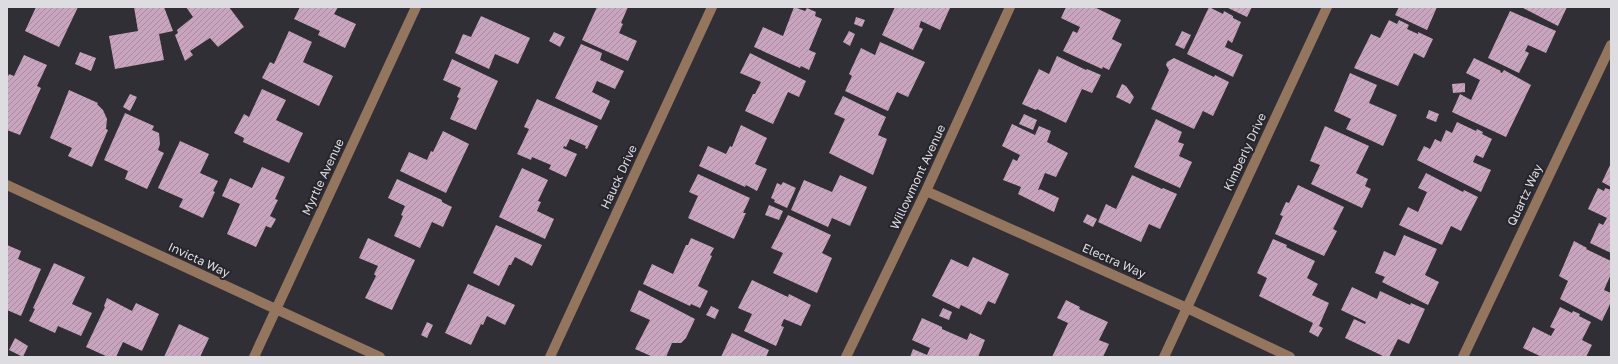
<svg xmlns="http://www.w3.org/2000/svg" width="1618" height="364" font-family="'Golos Text',sans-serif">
	<defs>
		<pattern id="building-hatch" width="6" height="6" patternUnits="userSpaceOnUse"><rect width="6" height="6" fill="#c9a4be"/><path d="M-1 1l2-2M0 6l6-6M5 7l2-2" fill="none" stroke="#a78ca0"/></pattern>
	</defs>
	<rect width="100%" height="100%" fill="#302f35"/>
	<path fill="url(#building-hatch)" d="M36,7H78L59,47L25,31Z
		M134,7H164L173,31L159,34L164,60L115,69L109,36L138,31Z
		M186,7H229L244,27L218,47L210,38L190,51L193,55L185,61L175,35L178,33L177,30L193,17Z
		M300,7H338L334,14L356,24L345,48L318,35L320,31L294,19Z
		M597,7H628L621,23L623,24L619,33L637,41L628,61L582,40Z
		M794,7L805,11L807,8L816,12L815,16L822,19L809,50L816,53L809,70L801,66L800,68L754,47L763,27L783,36Z
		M895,7H948L950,8L940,30L921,21L919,27L923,29L913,50L882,35Z
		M1066,7H1094L1121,20L1112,39L1122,44L1109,70L1103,67L1102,69L1063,51L1073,31L1077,33L1080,27L1061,18Z
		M1209,7L1223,14L1224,11L1233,16V18L1241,22L1232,43L1228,40L1225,47L1243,55L1233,77L1187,54Z
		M1226,7H1252L1247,17Z
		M1399,7H1437L1427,30L1395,15Z
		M1521,7H1567L1558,26Z
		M1510,11L1556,31L1546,53L1528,45L1525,51L1529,53L1519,73L1488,58Z
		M481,16L530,38L518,64L495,54L489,69L455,53L463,34L471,37Z
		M856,17L865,20L862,27L854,24Z
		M1389,20L1397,24L1399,20L1409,25L1407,29L1418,34V32L1433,39L1424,58L1414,53L1398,86L1354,68L1371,34L1380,38Z
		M289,31L312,42L303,62L333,76L319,106L262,78L270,62L274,64Z
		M849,31L855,34L850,46L843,42Z
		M1182,31L1191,35L1184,49L1175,45Z
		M554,32L565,37L560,47L549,41Z
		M880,42L925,62L908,97L897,92L888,111L845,91L852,76L849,74L861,48L875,55Z
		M581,44L602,53L600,60L624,71L615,89L597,81L592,92L610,101L601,120L555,98Z
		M80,52L96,58L91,71L75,64Z
		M750,53L806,81L799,97L788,92L773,124L745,111L753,94H755L761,82L740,73Z
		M24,55L47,65L37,86L41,88L20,135L7,130V78L9,74L14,76Z
		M1057,56L1086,70L1087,69L1101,75L1092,93L1082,89L1066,123L1037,109L1036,110L1022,104L1039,69L1049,74Z
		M1174,58L1214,77L1215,75L1229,82L1213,116L1203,111L1194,129L1151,109L1169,70L1166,65L1167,62Z
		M1474,58L1501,71L1500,72L1502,73L1504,70L1531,85L1506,137L1452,112L1460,94L1471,100L1480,80L1466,73Z
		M452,59L498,81L476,130L450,119L459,98L457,97L461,88L443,80Z
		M1350,73L1377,85L1369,103L1397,115L1383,146L1346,129L1351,119L1334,111Z
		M1465,83V92L1453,93L1452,84Z
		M1122,84L1126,86L1134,97L1130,104L1116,97Z
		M262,89L286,100L276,120L303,133L289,163L243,142L244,138L234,133L244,114L249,117Z
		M69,90L98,103L97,104L103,110L107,119L106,129L108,130L92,167L68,156L72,148L50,138Z
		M130,94L137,97L130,111L123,107Z
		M843,96L886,117L878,135L887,139L873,175L829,153L845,119L834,114Z
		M537,99L598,126L587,149L585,148L586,146L570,139L566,147L564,146L563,148L577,154L566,177L549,169L551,165L532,157L531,160L517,154L529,129L524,127Z
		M1429,110L1439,114L1436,122L1426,118Z
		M125,113L154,126L152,130L159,133L160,144L158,150L164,153L147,189L125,179L128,171L104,160Z
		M1024,114L1037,120L1033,130L1019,124Z
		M1156,119L1182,132L1178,142L1184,144L1179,156L1192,162L1180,188L1134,167Z
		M1457,122L1476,131L1477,129L1483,132L1482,134L1492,139L1483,158L1476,155L1473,162L1491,170L1481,192L1417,160L1424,146L1430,149L1435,139L1441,142L1446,130L1452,133Z
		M1012,124L1035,135L1039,126L1051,131L1047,142L1068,153L1056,177L1045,173L1038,190H1039L1040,189L1059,198L1054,212L1018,194L1021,187L1003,180L1013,159L1017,161L1020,155L1002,146Z
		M741,125L767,138L755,164L767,169L757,191L746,185L745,187L699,166L708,146L726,154L730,146L732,147Z
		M1325,126L1369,146L1356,173L1368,179L1365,186L1371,189L1362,208L1311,184L1320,165L1310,161Z
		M443,131L469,144L446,193L400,171L409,152L427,160L431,151L433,152Z
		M180,141L209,154L200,173L218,181L213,191L215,192L203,218L179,207L183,199L158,188Z
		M1611,163V187L1602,182Z
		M262,167L285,177L275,199L278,200L270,216L276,219L271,228L266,226L256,247L227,234L240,204L222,196L230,178L252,188Z
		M522,168L548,180L538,201L541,202L537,211L554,219L545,239L499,217Z
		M1426,173L1463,192L1464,190L1478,197L1461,231L1451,226L1442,245L1399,225L1408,207L1418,212L1427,192L1418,188Z
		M698,174L750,198L743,213H746L734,239L688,218L698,196L689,192Z
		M840,175L867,187L850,226L832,218L828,227L791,210L804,180L832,192Z
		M1132,175L1162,189L1163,188L1177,194L1160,229L1149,224L1141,242L1098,222L1106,204L1116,209Z
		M397,179L442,200V202L452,207L443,227L432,222L420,248L394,236L403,216L401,215L405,206L388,198Z
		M783,182L796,188L787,208L774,202L775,200L771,198L777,183L781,185Z
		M1298,185L1344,207L1333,229L1337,231L1324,256L1275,234L1283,216L1280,215L1286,202L1289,203Z
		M1598,188L1604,191L1605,188L1611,190V253L1590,243L1599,223L1603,225L1607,218L1588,209Z
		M769,205L783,211L779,220L765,215Z
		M1087,214L1097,219L1093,227L1083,222Z
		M788,215L831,235L822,253L832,258L817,293L773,273L783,253L771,248Z
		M496,225L542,245L532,266L515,257L511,265H509L499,286L473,273Z
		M1404,235L1437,249L1425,275L1439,282L1428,305L1382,282L1385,277L1375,273L1384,251L1395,256Z
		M368,238L415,260L392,310L365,298L376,276L374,274L378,266L359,258Z
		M691,238L714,248L710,255L712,256L698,286L708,291L700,308L691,304L690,306L643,284L652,264L673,274L686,245H688Z
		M1273,239L1287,245L1286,247L1315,261L1307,278L1318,284L1312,295L1329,303L1319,326L1323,328L1318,337L1309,332L1313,323L1259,296L1267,278L1257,273Z
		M1574,241L1587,248L1586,249L1611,261V274L1604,290L1611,293V302L1602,321L1560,299L1568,281L1559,276Z
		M7,245L21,251L18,259L41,269L21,316L7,310Z
		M973,257L1009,274L995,304L988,301L981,315L961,305L959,309L932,296L951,259L968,267Z
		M54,263L85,277L72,304L92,313L81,336L58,326L55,333L29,321L35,309L33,308Z
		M752,280L788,297L789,294L811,305L801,326L784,319L781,326L784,327L776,346L744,331L752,314L738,308Z
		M468,284L515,305L505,325L487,316L483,325L481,324L471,345L445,333Z
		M1352,287L1377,299L1380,291L1410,305L1411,303L1425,309L1409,344L1398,339L1389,357H1385L1345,338L1354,319L1365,324L1366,322L1341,310Z
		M639,290L695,319L686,338L681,343H672L666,357H653L635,349L650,320L630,311Z
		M107,298L132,311L136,303L159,314L142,351L123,342L116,357H108L86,347L105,307L104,306Z
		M1066,300L1080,307L1079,309L1108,322L1099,340L1109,344L1103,357H1052L1068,323L1057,318Z
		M711,306L719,310L715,319L706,315Z
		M1560,307L1572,313L1573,311L1580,314L1579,316L1591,322L1582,340L1592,345L1586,357H1542L1523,348L1533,327L1551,336L1555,329L1550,327Z
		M943,308L952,312L949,320L939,316Z
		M922,318L942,327V329L967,340L970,333L985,340L978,357H910L913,349L927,355L930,348L912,340Z
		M427,322L433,325L427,338L421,335Z
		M179,324L209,338L200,357H164Z
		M732,333L769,350L766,357H721Z
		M15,338L28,346L23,357L9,350Z"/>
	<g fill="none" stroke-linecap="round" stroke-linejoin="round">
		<path stroke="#94755d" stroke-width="10" d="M7,185L380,357
			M926,191L1187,308L1290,357
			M254,357L416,7
			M550,357L712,7
			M846,357L926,191L1010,7
			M1164,357L1327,7
			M1463,357L1611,45"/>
	</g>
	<g text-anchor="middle" stroke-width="4" stroke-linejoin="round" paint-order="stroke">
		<g font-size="12" fill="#dddde1" stroke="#26252b">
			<text transform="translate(1245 152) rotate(-65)" y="4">Kimberly Drive</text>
			<text transform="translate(323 177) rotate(-65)" y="4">Myrtle Avenue</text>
			<text transform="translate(619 177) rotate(-65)" y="4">Hauck Drive</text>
			<text transform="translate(918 177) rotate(-65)" y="4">Willowmont Avenue</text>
			<text transform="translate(1525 195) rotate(-65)" y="4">Quartz Way</text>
			<text transform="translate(199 260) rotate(25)" y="4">Invicta Way</text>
			<text transform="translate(1114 261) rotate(24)" y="4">Electra Way</text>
		</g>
	</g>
	<rect width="1618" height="364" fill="none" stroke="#dddde1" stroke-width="16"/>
</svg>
